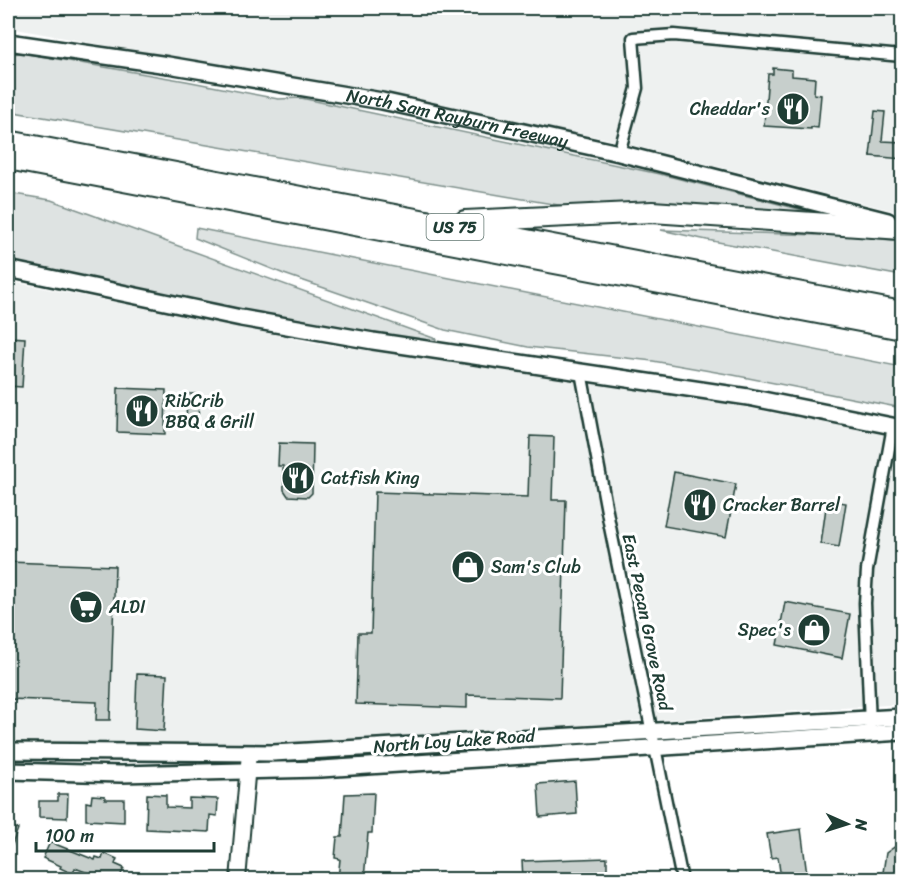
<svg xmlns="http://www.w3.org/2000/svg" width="910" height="887" font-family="Sriracha,sans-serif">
	<rect width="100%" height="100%" fill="#fff"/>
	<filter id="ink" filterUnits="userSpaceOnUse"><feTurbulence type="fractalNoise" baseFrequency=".0167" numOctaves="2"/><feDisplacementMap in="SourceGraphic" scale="12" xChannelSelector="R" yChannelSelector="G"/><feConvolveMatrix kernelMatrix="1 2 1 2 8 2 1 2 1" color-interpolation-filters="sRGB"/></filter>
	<g filter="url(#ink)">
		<path fill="#eef1f0" d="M8,8H902V213L604,138L11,28L8,26Z
			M8,281L321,344L675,394L902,438V704L368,739L234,745L8,746Z"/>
		<path fill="#dee3e2" stroke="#7e908b" stroke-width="1.5" d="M22,53L186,81L278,99L301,98L664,175L842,220L576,208L8,111V54Z
			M8,193L51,200L436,339L435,342L384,336L177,297L8,261Z
			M196,228L902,367V408L733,375L653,361L528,347L445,330L284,274L195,238Z
			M661,230L850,236L902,241V276L707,240Z"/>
		<path fill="#c7cfcc" stroke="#1f3d34" stroke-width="1.5" d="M773,68L792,70V76L815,78L814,94L821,95L818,128L811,127V129L764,126L768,74H773Z
			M875,111L885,112L882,141L903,142V159L870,156Z
			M8,337L25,338L22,387L8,386Z
			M118,388L166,390L165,434L117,432Z
			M187,394H199L198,425H186Z
			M530,436L554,437L552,500H566L560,698L467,695V708L356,704L358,633H371L375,492L528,497Z
			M279,443L313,444L312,493L308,497L288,496L284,490L283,466H278Z
			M674,472L736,484L726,537L664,526Z
			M827,500L846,503L839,547L821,544Z
			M8,562L115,566L110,720H96L97,702L8,699Z
			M785,602L850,614L842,658L777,645Z
			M137,674L167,675L164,731L135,729Z
			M575,781L577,814L540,817L538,784Z
			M374,793L372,833H368L364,879H338L340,859L335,858L337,837H342L345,794Z
			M58,794H68L67,818L39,817V801H58Z
			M147,794L166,795V807L189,808V798L218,799L217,816L210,815L209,832L146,829Z
			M92,795L105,796V799H124V822L86,820V802L91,803Z
			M8,825L18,829L8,855Z
			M801,829L807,875L781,879L778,857L771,858L767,834Z
			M903,841V879H882L886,853Z
			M50,842L95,860L96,857L102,859L104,853L117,859L115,864L124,868L119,879H104L75,868L73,874L60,868L61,866L43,858Z
			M607,858V873H596V879H523L522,861Z"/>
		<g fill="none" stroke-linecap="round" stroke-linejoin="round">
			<g stroke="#1f3d34" stroke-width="15">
				<path id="minor" d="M619,153L637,88L633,38L674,35L902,56
					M581,372L609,522L682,880
					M870,725L865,603L867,570L893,426
					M8,879L9,880"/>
			</g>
			<g stroke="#1f3d34" stroke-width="18">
				<path id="tertiary" d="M238,880L249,753"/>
			</g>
			<g stroke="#1f3d34" stroke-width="20">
				<g id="secondary">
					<path id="s1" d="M8,42L168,65L382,101L619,153L888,221"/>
					<path d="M8,269L241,318L373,341L748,397L902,428"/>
					<path d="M8,751L273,753L902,717"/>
					<path d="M8,771L121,774L321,769L902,732"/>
				</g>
			</g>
			<g stroke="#1f3d34" stroke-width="24">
				<path id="motorway" d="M8,141L902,312
					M8,159L902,329
					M465,221L652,212L902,229"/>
			</g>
			<use href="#minor" stroke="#fff" stroke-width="10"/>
			<use href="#tertiary" stroke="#fff" stroke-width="14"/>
			<use href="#secondary" stroke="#fff" stroke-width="15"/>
			<use href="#motorway" stroke="#fff" stroke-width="20"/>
		</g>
	</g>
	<defs>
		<g id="restaurant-disc" transform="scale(1.725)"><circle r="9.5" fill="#1f3d34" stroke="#fff"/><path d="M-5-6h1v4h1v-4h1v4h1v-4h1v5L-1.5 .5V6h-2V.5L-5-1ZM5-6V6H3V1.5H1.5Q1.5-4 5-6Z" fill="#fff"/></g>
		<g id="shop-disc" transform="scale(1.725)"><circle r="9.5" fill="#1f3d34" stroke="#fff"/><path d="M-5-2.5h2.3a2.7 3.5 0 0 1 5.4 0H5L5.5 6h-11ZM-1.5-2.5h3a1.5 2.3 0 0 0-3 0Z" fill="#fff"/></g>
		<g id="supermarket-disc" transform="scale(1.725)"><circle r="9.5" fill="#1f3d34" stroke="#fff"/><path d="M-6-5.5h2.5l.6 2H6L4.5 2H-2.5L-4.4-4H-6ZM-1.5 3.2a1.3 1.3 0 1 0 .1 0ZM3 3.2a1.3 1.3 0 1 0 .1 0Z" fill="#fff"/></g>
	</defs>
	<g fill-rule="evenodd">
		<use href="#restaurant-disc" x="793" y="109"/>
		<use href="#restaurant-disc" x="142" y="411"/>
		<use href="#restaurant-disc" x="298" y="478"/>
		<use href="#restaurant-disc" x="700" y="505"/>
		<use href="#shop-disc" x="468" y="567"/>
		<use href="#supermarket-disc" x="86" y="607"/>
		<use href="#shop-disc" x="814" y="630"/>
	</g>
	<g text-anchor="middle" stroke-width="6" stroke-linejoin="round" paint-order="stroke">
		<rect fill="#fff" stroke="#627771" stroke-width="1.5" x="426.5" y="214" width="57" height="26" rx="4.5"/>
		<g font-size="16" font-weight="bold" fill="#1f3d34">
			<text x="455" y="233">US 75</text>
		</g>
		<g font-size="18" fill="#1f3d34" stroke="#fff" text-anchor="start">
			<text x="770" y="115" text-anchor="end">Cheddar's</text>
			<text x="165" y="407">RibCrib<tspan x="165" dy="21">BBQ &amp; Grill</tspan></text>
			<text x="321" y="484">Catfish King</text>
			<text x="723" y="511">Cracker Barrel</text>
			<text x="491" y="573">Sam's Club</text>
			<text x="109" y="613">ALDI</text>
			<text x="791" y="636" text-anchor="end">Spec's</text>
		</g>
		<g font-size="18" fill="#1f3d34" stroke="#fff">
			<text dy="6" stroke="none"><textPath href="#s1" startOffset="456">North Sam Rayburn Freeway</textPath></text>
			<text transform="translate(647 622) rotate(78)" y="6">East Pecan Grove Road</text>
			<text transform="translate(454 741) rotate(-4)" y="6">North Loy Lake Road</text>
		</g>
	</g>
	<rect width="910" height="887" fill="none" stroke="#fff" stroke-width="30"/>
	<rect x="15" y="15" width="880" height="857" fill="none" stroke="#1f3d34" stroke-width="2" filter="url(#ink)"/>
	<g transform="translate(847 824) rotate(93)" stroke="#ffffff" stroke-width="4.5" paint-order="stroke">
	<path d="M0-4.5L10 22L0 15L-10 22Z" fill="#1f3d34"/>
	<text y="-9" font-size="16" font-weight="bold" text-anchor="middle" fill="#1f3d34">N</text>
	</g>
	<path d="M36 842v9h178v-9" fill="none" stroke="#1f3d34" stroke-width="3"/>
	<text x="45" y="842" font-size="18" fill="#1f3d34" stroke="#ffffff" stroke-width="4.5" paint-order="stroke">100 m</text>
</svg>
